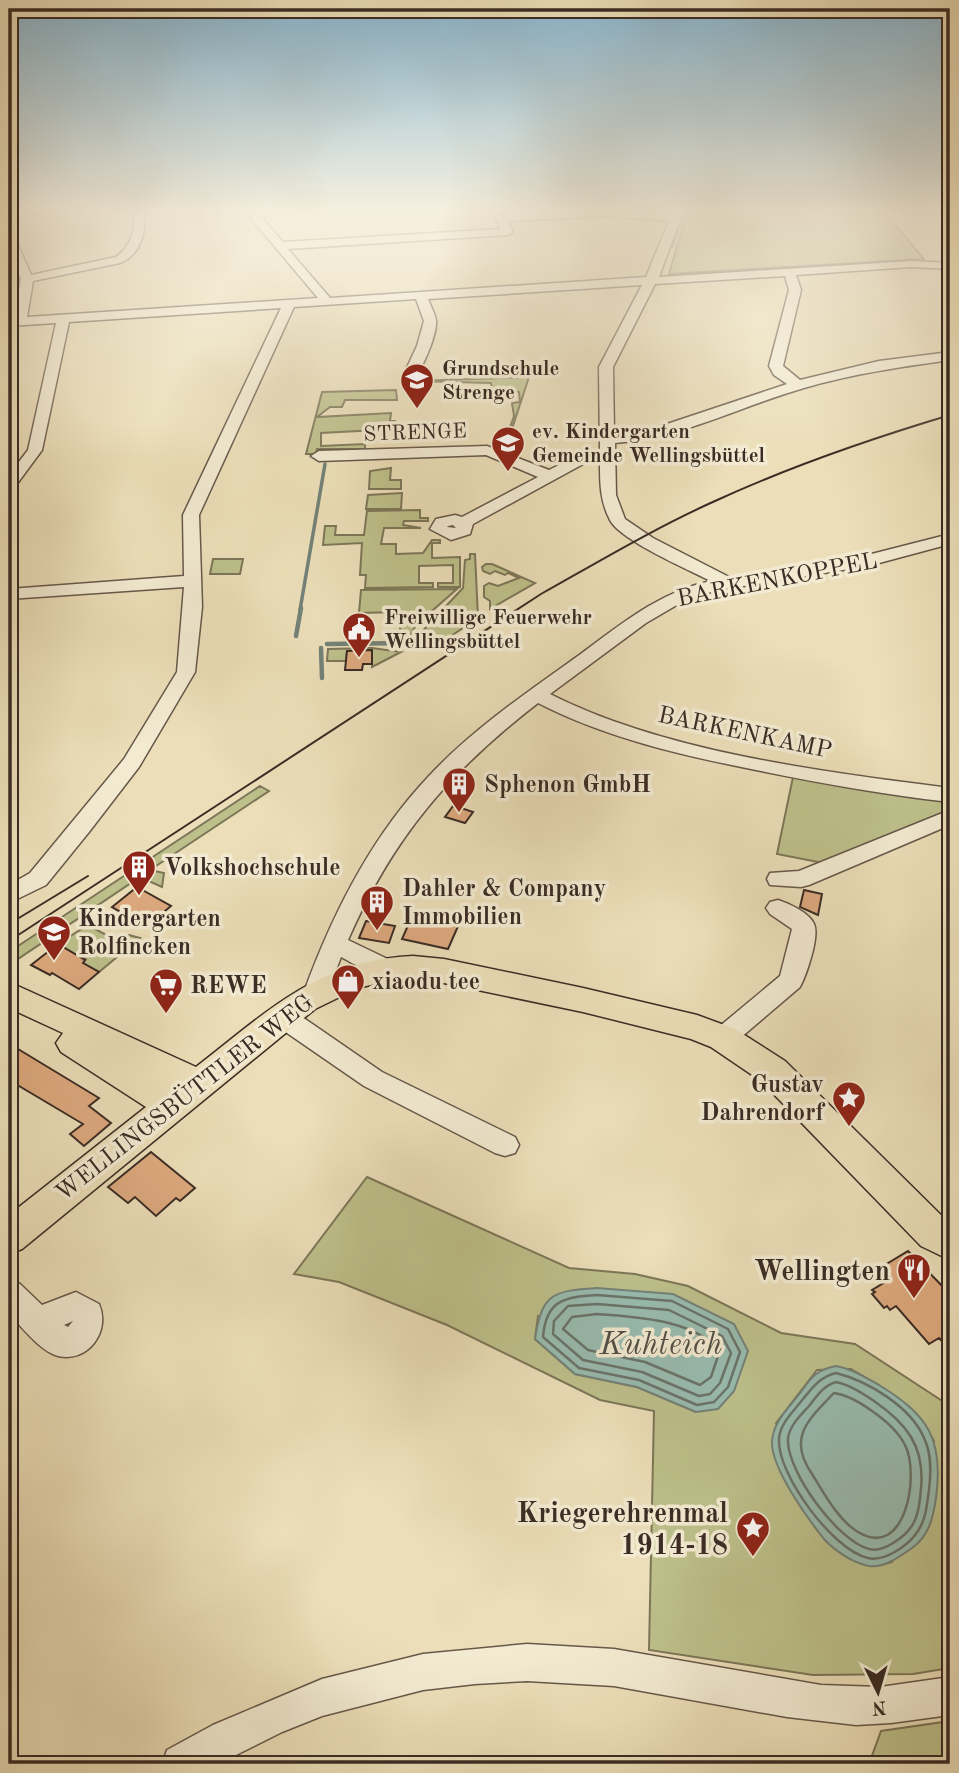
<svg xmlns="http://www.w3.org/2000/svg" width="959" height="1773" font-family="'Old Standard TT',serif">
	<rect width="100%" height="100%" fill="#ebdeb8"/>
	<filter id="stains"><feTurbulence type="fractalNoise" baseFrequency=".00286" numOctaves="4"/><feColorMatrix values="0 0 0 0 .2 0 0 0 0 .09 0 0 0 0 .02 0 0 0 .5 -.17"/></filter>
	<radialGradient id="worn" r=".72"><stop offset=".6" stop-color="#630" stop-opacity="0"/><stop offset="1" stop-color="#630" stop-opacity=".3"/></radialGradient>
	<path fill="#bdc08b" stroke="#7c7658" stroke-width="2" fill-rule="evenodd" d="M688,209H882L924,259L669,274Z
		M529,377L507,444H504L514,416L512,403L520,402L519,392L492,388L491,383L413,381Z
		M396,390L397,400H345L342,407H330L317,417L391,413L390,421H395L396,425L377,426V430L321,433V446L365,444V449H317L316,454H306L322,392Z
		M391,468L390,480H401V489H369L370,471Z
		M402,493L401,509H366L368,495Z
		M420,510V518H428V521H404L403,525L421,528H384L381,544H396V554L423,553L432,540H440V543H432V558L460,557V587H438V583H453V565L419,566V583H433V587L365,588L366,575H360L362,543L323,545L325,526H336L335,535H364L367,511Z
		M470,554H475L478,618L433,648H421L423,640H418V636L463,588L465,560L470,559Z
		M213,559H243L240,574H210Z
		M486,564H492L535,583L490,609V601L484,597V586L489,583L498,586L519,578L508,573L505,575L495,571L490,574L483,571L482,567Z
		M457,589L416,625L410,636H384V633L400,632V612L359,613L361,590Z
		M372,648L401,652L372,667V651H347L346,661H327L328,649Z
		M793,777L950,799V811L823,863L777,854Z
		M260,786L269,791L150,870L164,873L162,887L140,877L9,965V952Z
		M83,928H93L114,939L129,935L140,938L99,972L83,963L86,959L81,956L77,959L75,954L58,944Z
		M367,1177L569,1268L635,1274L688,1286L781,1333L855,1344L950,1406V1668L913,1674L813,1675L649,1650L654,1411L600,1400L447,1325L339,1282L294,1274ZM538,1316L696,1412L637,1387L575,1374L535,1339ZM851,1369C887,1390 913,1403 934,1441L892,1562L870,1566L848,1558L776,1423L817,1370Z
		M950,1721V1764H869L881,1731Z"/>
	<path fill="#98bcb0" stroke="#738278" stroke-width="2" d="M597,1288L673,1294L734,1324L748,1351L734,1391L718,1409L696,1412L637,1387L575,1374L535,1339C542,1292 554,1291 597,1288Z
		M836,1366C853,1369 864,1377 879,1385C928,1415 944,1439 936,1498C933,1518 929,1536 912,1548C899,1557 885,1568 869,1566C853,1563 835,1551 824,1539C808,1519 771,1468 772,1442C773,1423 786,1411 797,1397C811,1379 813,1371 836,1366Z"/>
	<g fill="none" stroke-linecap="round" stroke-linejoin="round">
		<path stroke="#6a746a" stroke-width="2.5" d="M597,1295L672,1301L728,1329L740,1352L728,1387L714,1402L697,1405L639,1380L579,1368L543,1337C546,1300 564,1297 597,1295Z
			M597,1304L669,1310L722,1336L731,1353L720,1383L710,1394L699,1396L642,1372L583,1360L553,1334L554,1321L568,1306Z
			M597,1314C631,1317 700,1319 719,1353L711,1377L700,1385L645,1362L588,1350L563,1329L572,1317Z
			M836,1373C868,1381 911,1407 924,1438C932,1454 931,1473 929,1490C927,1504 926,1519 918,1531C909,1545 885,1562 868,1558C834,1551 777,1475 779,1439C780,1423 794,1411 803,1399C813,1387 820,1377 836,1373Z
			M836,1382C850,1385 862,1393 874,1401C906,1423 925,1446 921,1488C920,1500 919,1513 913,1524C906,1536 884,1553 869,1549C838,1541 789,1474 788,1442C787,1428 800,1416 809,1406C817,1396 823,1386 836,1382Z
			M834,1393C848,1395 861,1403 872,1411C885,1420 898,1431 905,1445C920,1474 906,1561 858,1532C838,1520 824,1493 812,1474C787,1438 808,1420 834,1393Z"/>
		<path stroke="#738278" stroke-width="2.5" d="M672,247L685,209"/>
		<path stroke="#738278" stroke-width="3.5" d="M300,610L325,464"/>
		<path stroke="#738278" stroke-width="4.5" d="M296,636L301,608
			M327,644L407,643
			M321,648L322,678"/>
	</g>
	<path fill="#dda97e" stroke="#3b2c25" stroke-width="2" d="M372,650V664H363L362,670H345L347,651Z
		M453,806L458,807L473,812L465,823L445,817Z
		M137,887L171,906L152,922L136,914L131,918L112,907Z
		M804,890L822,894L818,915L800,907Z
		M413,914L459,924L448,949L402,939Z
		M366,921L395,926L389,943L359,938Z
		M58,944L85,960L83,963L99,972L79,989L52,973L50,975L31,965Z
		M18,1049L99,1098L89,1106L111,1123L84,1146L70,1134L83,1124L9,1080V1058Z
		M151,1152L195,1188L180,1201L176,1198L156,1216L135,1197L128,1203L108,1187Z
		M908,1251L950,1294V1350L939,1338L929,1344L896,1306L890,1310L887,1306L884,1308L872,1294L875,1292L872,1290L890,1279L880,1268Z"/>
	<g fill="none" stroke-linecap="round" stroke-linejoin="round">
		<g stroke="#67584a" stroke-width="3">
			<path id="minor" d="M25,209H63L58,212L9,217V211Z
				M134,209H144C147,230 141,255 120,263L33,281L27,317L318,298L243,209H254L283,242L501,229L495,218L500,215L607,210L672,215L674,209H684L659,277L911,261L950,263V269L911,267L796,275L801,290L783,366L800,380L879,361L950,352V360C900,367 852,374 804,388C741,406 680,439 615,443L616,495L625,519L653,538L731,578L848,560L950,534V544L868,566L718,590L687,599L646,623L550,694C664,752 823,772 950,788V802C885,795 820,783 756,770C681,755 606,738 538,703C449,772 393,837 348,940L396,963L399,969L396,975C378,981 357,965 341,957L325,999L316,1001L307,999L304,992C332,915 371,837 429,776C472,730 526,693 578,656C620,625 659,592 711,581C689,570 620,540 610,520C600,501 600,483 600,462L585,463L473,524L470,534L451,540L430,529L436,519L455,515L462,517L538,477L486,455L319,461L311,456L319,451L487,446L549,470L577,456L600,453L599,367L642,285L428,299C430,305 435,313 436,320C438,332 421,376 410,380L403,376L417,346L424,321L416,299L294,307L199,515L202,607L195,672L139,767L89,832L46,885L9,903V885L30,873L124,759L177,672L184,587L9,599V589L184,576L183,515L281,308L69,322L42,450L14,488L9,490V475L28,450L56,323L9,326V318H14L21,279L9,250V235L15,238L31,275L116,257C132,245 136,229 134,209ZM607,216L669,221L646,277L330,298L288,249L508,235L513,232L507,221ZM785,276L789,290L769,366L774,375L787,384L640,433L614,434L613,367L655,284ZM453,525L456,528L447,527L448,526Z
				M934,209H945L950,214V223Z
				M950,810V825L809,885L801,887L770,885L767,879L770,873L799,871Z
				M778,900C788,903 810,913 814,924C820,936 806,976 800,987L732,1045L723,1048L714,1045L710,1038L714,1031L780,976L792,929L770,914L766,908L770,902Z
				M283,1007L292,1010L382,1072L515,1137L519,1145L515,1153L505,1156L495,1153L364,1086L274,1024L270,1017L274,1010Z
				M9,1280L20,1284L42,1305L76,1292L99,1304C111,1331 88,1363 58,1356C40,1351 22,1327 9,1314ZM73,1321L68,1327L64,1325Z
				M527,1644L614,1649L821,1685L880,1687L950,1677V1715L891,1723L856,1725L787,1717L614,1686L527,1681L475,1684L423,1690L322,1716L282,1732L218,1764H162L167,1750L213,1725L322,1679L423,1654Z"/>
		</g>
		<g stroke="#3b2c25" stroke-width="3">
			<path id="major" d="M413,956L444,959L583,988L697,1015L735,1029L785,1061L950,1224V1260L921,1246L761,1081L711,1047L691,1039L583,1012L444,983L413,980L387,981L358,988L315,1009L22,1249L9,1254V1215L146,1107L61,1052L56,1043L63,1033L9,1008V982L196,1067C267,1012 318,960 413,956Z"/>
		</g>
		<use href="#minor" fill="#f2ead1" fill-rule="evenodd"/>
		<use href="#major" fill="#ebdeb8" fill-rule="evenodd"/>
		<path stroke="#3b2c25" stroke-width="2" d="M9,924L88,876
			M9,941L541,594C598,562 655,528 715,501C791,466 870,439 950,415"/>
	</g>
	<linearGradient id="sky" x2="0" y2="1"><stop stop-color="#88b7d2"/><stop offset="0.46" stop-color="#f6f0df"/><stop offset="1" stop-color="#f6f0df" stop-opacity="0"/></linearGradient>
	<rect width="959" height="457" fill="url(#sky)"/>
	<defs>
		<g id="school-pin" transform="scale(1.75)"><path d="M0 17L-7.5 6A9.5 9.5 0 1 1 7.5 6Z" fill="#8f2418" stroke="#f2ead1"/><path d="M0-5L7-2L0 1L-7-2ZM-4 1L0 2.5L4 1V4Q0 6-4 4Z" fill="#fff"/></g>
		<g id="civic-pin" transform="scale(1.75)"><path d="M0 17L-7.5 6A9.5 9.5 0 1 1 7.5 6Z" fill="#8f2418" stroke="#f2ead1"/><path d="M-.6-6.5H3V-4.5H.6V-3L4-1V1h2V6H-6V1h2V-1L-.6-3ZM-1.2 2.5V6h2.4V2.5Z" fill="#fff"/></g>
		<g id="building-pin" transform="scale(1.75)"><path d="M0 17L-7.5 6A9.5 9.5 0 1 1 7.5 6Z" fill="#8f2418" stroke="#f2ead1"/><path d="M-4-6H4V6H1V3H-1V6H-4ZM-2.5-4.3h1.7v1.8h-1.7ZM.8-4.3h1.7v1.8H.8ZM-2.5-1h1.7V.8h-1.7ZM.8-1h1.7V.8H.8Z" fill="#fff"/></g>
		<g id="shop-pin" transform="scale(1.75)"><path d="M0 17L-7.5 6A9.5 9.5 0 1 1 7.5 6Z" fill="#8f2418" stroke="#f2ead1"/><path d="M-5-2.5h2.3a2.7 3.5 0 0 1 5.4 0H5L5.5 6h-11ZM-1.5-2.5h3a1.5 2.3 0 0 0-3 0Z" fill="#fff"/></g>
		<g id="supermarket-pin" transform="scale(1.75)"><path d="M0 17L-7.5 6A9.5 9.5 0 1 1 7.5 6Z" fill="#8f2418" stroke="#f2ead1"/><path d="M-6-5.5h2.5l.6 2H6L4.5 2H-2.5L-4.4-4H-6ZM-1.5 3.2a1.3 1.3 0 1 0 .1 0ZM3 3.2a1.3 1.3 0 1 0 .1 0Z" fill="#fff"/></g>
		<g id="sight-pin" transform="scale(1.75)"><path d="M0 17L-7.5 6A9.5 9.5 0 1 1 7.5 6Z" fill="#8f2418" stroke="#f2ead1"/><path d="M0-6L1.8-2.2L6-1.7L2.9 1.2L3.7 5.4L0 3.3L-3.7 5.4L-2.9 1.2L-6-1.7L-1.8-2.2Z" fill="#fff"/></g>
		<g id="restaurant-pin" transform="scale(1.75)"><path d="M0 17L-7.5 6A9.5 9.5 0 1 1 7.5 6Z" fill="#8f2418" stroke="#f2ead1"/><path d="M-5-6h1v4h1v-4h1v4h1v-4h1v5L-1.5 .5V6h-2V.5L-5-1ZM5-6V6H3V1.5H1.5Q1.5-4 5-6Z" fill="#fff"/></g>
	</defs>
	<g fill-rule="evenodd">
		<use href="#school-pin" x="417" y="380"/>
		<use href="#school-pin" x="508" y="443"/>
		<use href="#civic-pin" x="359" y="629"/>
		<use href="#building-pin" x="459" y="784"/>
		<use href="#building-pin" x="139" y="867"/>
		<use href="#building-pin" x="377" y="902"/>
		<use href="#school-pin" x="54" y="932"/>
		<use href="#shop-pin" x="348" y="981"/>
		<use href="#supermarket-pin" x="166" y="985"/>
		<use href="#sight-pin" x="849" y="1098"/>
		<use href="#restaurant-pin" x="914" y="1270"/>
		<use href="#sight-pin" x="753" y="1528"/>
	</g>
	<g text-anchor="middle" stroke-width="7" stroke-linejoin="round" paint-order="stroke">
		<g font-size="21" font-weight="bold" fill="#3b2c25" stroke="#f2ead1" text-anchor="start">
			<text x="442" y="375">Grundschule<tspan x="442" dy="24">Strenge</tspan></text>
			<text x="532" y="438">ev. Kindergarten<tspan x="532" dy="24">Gemeinde Wellingsbüttel</tspan></text>
			<text x="384" y="624">Freiwillige Feuerwehr<tspan x="384" dy="24">Wellingsbüttel</tspan></text>
		</g>
		<g font-size="21" fill="#3b2c25" stroke="#f2ead1">
			<text transform="translate(415 432) rotate(-2)" y="7">STRENGE</text>
		</g>
		<g font-size="24" fill="#3b2c25" stroke="#f2ead1">
			<text transform="translate(777 579) rotate(-11)" y="8">BARKENKOPPEL</text>
			<text transform="translate(745 732) rotate(12)" y="8">BARKENKAMP</text>
			<text transform="translate(184 1097) rotate(-38)" y="8">WELLINGSBÜTTLER WEG</text>
		</g>
		<g font-size="24" font-weight="bold" fill="#3b2c25" stroke="#f2ead1" text-anchor="start">
			<text x="484" y="792">Sphenon GmbH</text>
			<text x="164" y="875">Volkshochschule</text>
			<text x="402" y="896">Dahler &amp; Company<tspan x="402" dy="28">Immobilien</tspan></text>
			<text x="78" y="926">Kindergarten<tspan x="78" dy="28">Rolfincken</tspan></text>
			<text x="372" y="989">xiaodu tee</text>
			<text x="190" y="993">REWE</text>
			<text x="824" y="1092" text-anchor="end">Gustav<tspan x="824" dy="28">Dahrendorf</tspan></text>
		</g>
		<g font-size="28" font-weight="bold" fill="#3b2c25" stroke="#f2ead1" text-anchor="end">
			<text x="890" y="1280">Wellingten</text>
			<text x="728" y="1522">Kriegerehrenmal<tspan x="728" dy="32">1914-18</tspan></text>
		</g>
		<g font-size="32" font-style="italic" fill="#525048" stroke="#f2ead1">
			<text x="661" y="1354">Kuhteich</text>
		</g>
	</g>
	<rect width="959" height="1773" fill="none" stroke="#ebdeb8" stroke-width="35"/>
	<rect x="10" y="10" width="938" height="1752" fill="none" stroke="#3b2c25" stroke-width="3.5"/>
	<rect x="18" y="18" width="924" height="1738" fill="none" stroke="#3b2c25" stroke-width="2"/>
	<g transform="translate(878 1692) rotate(175)" stroke="#f2ead1" stroke-width="5" paint-order="stroke">
	<path d="M0-5L12 26L0 18L-12 26Z" fill="#3b2c25"/>
	<text y="-10" font-size="19" font-weight="bold" text-anchor="middle" fill="#3b2c25">N</text>
	</g>
	<rect width="100%" height="100%" filter="url(#stains)"/>
	<rect width="100%" height="100%" fill="url(#worn)"/>
</svg>
